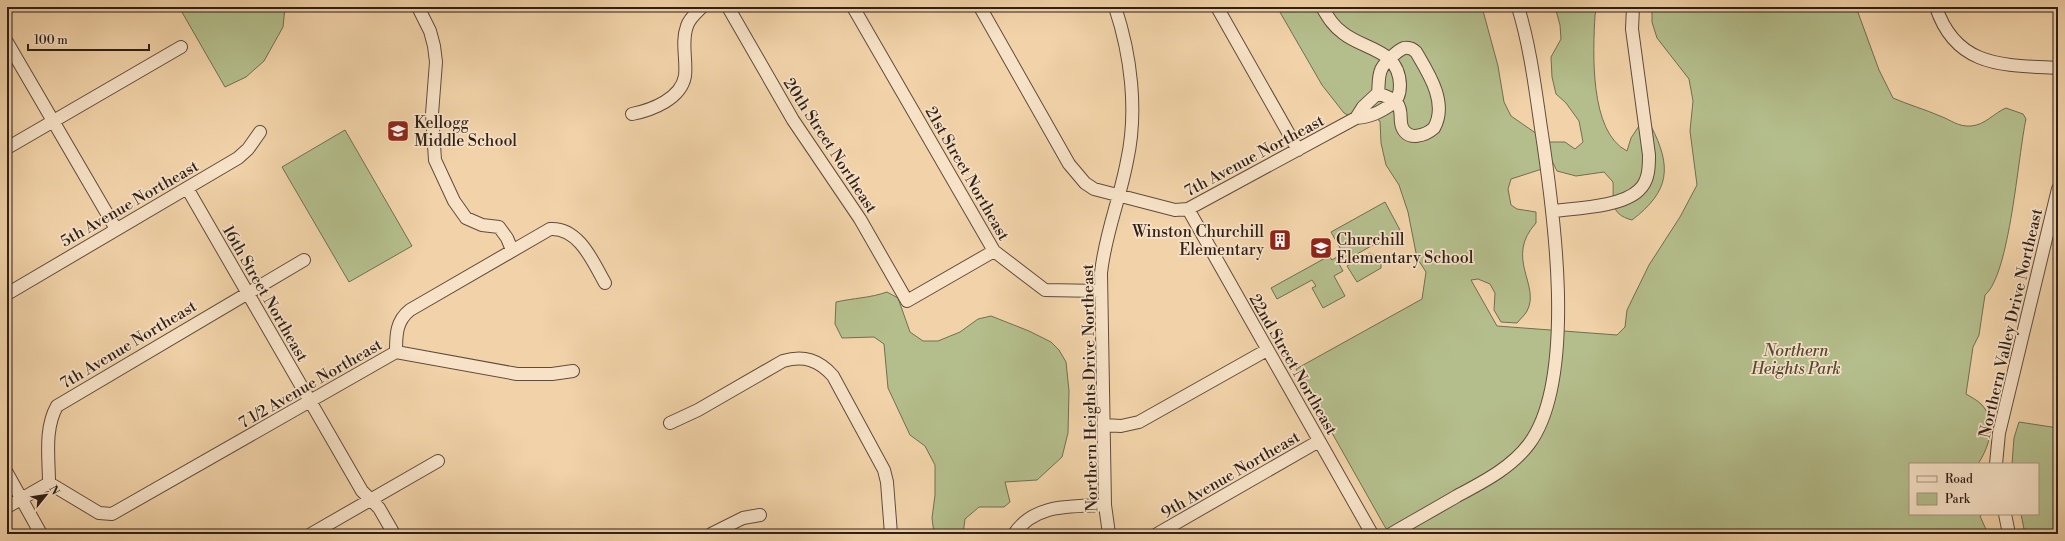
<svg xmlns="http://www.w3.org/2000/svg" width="2065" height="541" font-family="'Libre Bodoni',serif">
	<rect width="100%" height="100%" fill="#f2d3a9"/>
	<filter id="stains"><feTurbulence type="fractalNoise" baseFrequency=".005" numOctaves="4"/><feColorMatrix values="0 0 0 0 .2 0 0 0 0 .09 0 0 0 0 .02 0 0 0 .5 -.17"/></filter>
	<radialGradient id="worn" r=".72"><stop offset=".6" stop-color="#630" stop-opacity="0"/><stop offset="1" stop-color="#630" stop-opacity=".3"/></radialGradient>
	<path fill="#b4be8c" stroke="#726e52" d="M179,7H285L283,27L264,61L246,77L225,87Z
		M1277,7H1482L1498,66L1504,102L1511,116L1537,134L1542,169L1511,179L1508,189L1511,205L1517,209L1536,212V223C1504,258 1541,285 1527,311C1525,315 1520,319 1517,323L1501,322L1494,310L1495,293L1490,284L1478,279L1471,280L1497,326L1617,335L1625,327L1627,310L1649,265L1680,217L1697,185L1690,131L1693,101L1689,79L1657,38L1652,22V7H1856L1879,70L1893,98C1909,105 1924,109 1940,116C1951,120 1958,127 1971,126C1985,125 1994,113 2006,108L2023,114L2026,119C2018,155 2010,274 1985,295L1979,335L1973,347L1966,394C1971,397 1977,400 1981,404C1998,421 1989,447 1978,464H1910V514H1983L1980,516L1988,534H1389L1296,369L1422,299L1426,272L1417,258L1408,212L1399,185L1386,165L1381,143L1380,121L1370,115L1359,121L1344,113L1322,85Z
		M1555,7H1597L1595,15C1593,51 1589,132 1627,151L1631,138L1639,126H1651C1672,167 1670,191 1632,220C1609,214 1614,201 1613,182L1604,172L1576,176L1557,171L1550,157L1548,142H1565L1575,149L1583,142L1579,121L1566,103L1556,94L1552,77L1551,57L1561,39L1560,25Z
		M345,130L412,246L349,282L282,167Z
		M1385,202L1400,230L1339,264L1343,271L1334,276L1345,296L1323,308L1312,288L1316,286L1312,280L1277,299L1271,288L1329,256L1332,260L1343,253L1331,232Z
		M1370,253L1381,259V268L1357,282L1347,266Z
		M887,292L898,298L910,332L923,341H938L960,332L978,319L991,316L1029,331L1051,342L1059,350L1066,362L1069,391L1068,433L1062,457L1037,480L1005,482L1010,502L1004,507H979L965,519L963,534H934L932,518L935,495V465L925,446L910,435L888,388L884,344L874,337L842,338L835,324L836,302C854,298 870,298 887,292Z
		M2019,422L2058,428V534H2025L2021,514H2038V464H2012L2014,438Z"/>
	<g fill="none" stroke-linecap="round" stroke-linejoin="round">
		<g stroke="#604c3c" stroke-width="14">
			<path id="minor" d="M418,7L430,31L434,46L436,62L432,114L435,160L454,201L466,218L482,225L499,227L507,238L512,250
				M728,7L793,120L860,219L907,301L994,251
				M853,7L994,251L1045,290L1101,291
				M980,7L1069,164L1085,183L1094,189L1175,210L1188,209L1356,118C1371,117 1380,112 1392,104C1398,100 1400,92 1400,85C1399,49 1364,50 1343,33C1333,26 1328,17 1322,7
				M1217,7L1298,150
				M1936,7C1956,68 2004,65 2058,68
				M7,42L116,229
				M632,114C652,110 681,99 685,76C687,60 681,42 687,26C689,19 696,13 702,7
				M1356,118L1363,107L1378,93C1379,86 1378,77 1381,70C1383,64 1398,50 1404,48C1409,47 1413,49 1416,52C1429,74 1448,103 1434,128C1426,135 1408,142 1402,127C1399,119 1403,111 1397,103C1393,98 1384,96 1378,93
				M7,148L181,47
				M187,188L362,491L379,508L394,534
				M1188,209L1372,534
				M1553,211C1576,208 1622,207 1639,190C1649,181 1649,167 1649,155L1632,29L1633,7
				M7,294L238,158L248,149L260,132
				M396,352C396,335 396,321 410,310L550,229C579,227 593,262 605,283
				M396,352L517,374H552L573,371
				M670,423L698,410L783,361C804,355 819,360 833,376L884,470L887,482L891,534
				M1104,425L1121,426L1139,422L1267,350
				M1996,464L1999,433L2058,189
				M7,473L41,534
				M49,483L99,513L112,514L396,352
				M49,483C49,458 44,429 57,406L304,260
				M7,507L49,483
				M2005,514L2009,534
				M311,534L438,461
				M711,534L743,518L760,515
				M1014,534C1035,503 1071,507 1105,505
				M1109,534L1105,505L1101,273C1105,234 1120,199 1127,161C1138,111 1131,55 1115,7
				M1157,534L1319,441
				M1391,534C1413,521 1435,509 1457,496C1483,482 1511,468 1529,444C1578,378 1553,206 1541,128C1535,87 1530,46 1518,7"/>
		</g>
		<use href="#minor" stroke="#f7e2c7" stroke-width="12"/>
	</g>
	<defs>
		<g id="school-square" transform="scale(1.15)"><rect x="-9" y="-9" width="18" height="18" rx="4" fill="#8f2418" stroke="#f7e2c7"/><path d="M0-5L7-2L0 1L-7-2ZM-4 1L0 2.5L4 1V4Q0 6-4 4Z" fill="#fff"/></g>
		<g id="building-square" transform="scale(1.15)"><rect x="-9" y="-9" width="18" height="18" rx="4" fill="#8f2418" stroke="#f7e2c7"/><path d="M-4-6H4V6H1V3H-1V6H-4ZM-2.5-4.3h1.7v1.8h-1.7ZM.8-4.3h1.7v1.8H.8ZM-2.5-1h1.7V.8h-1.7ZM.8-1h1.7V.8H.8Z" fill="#fff"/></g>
	</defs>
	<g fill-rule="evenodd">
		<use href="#school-square" x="398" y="131"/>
		<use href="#building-square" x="1280" y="240"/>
		<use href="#school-square" x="1321" y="248"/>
	</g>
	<g text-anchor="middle" stroke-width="3.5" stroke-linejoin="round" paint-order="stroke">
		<g font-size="16" fill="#2f1f18" stroke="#f7e2c7" text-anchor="start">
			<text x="414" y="128">Kellogg<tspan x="414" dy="18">Middle School</tspan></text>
			<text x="1264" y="237" text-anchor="end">Winston Churchill<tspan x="1264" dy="18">Elementary</tspan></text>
			<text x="1336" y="245">Churchill<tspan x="1336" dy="18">Elementary School</tspan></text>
		</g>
		<g font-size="16" fill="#2f1f18" stroke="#f7e2c7">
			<text transform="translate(831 145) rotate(57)" y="6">20th Street Northeast</text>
			<text transform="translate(1254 155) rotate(-28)" y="6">7th Avenue Northeast</text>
			<text transform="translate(968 173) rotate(60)" y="6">21st Street Northeast</text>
			<text transform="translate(129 203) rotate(-30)" y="6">5th Avenue Northeast</text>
			<text transform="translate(266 293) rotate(60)" y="6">16th Street Northeast</text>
			<text transform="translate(2010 323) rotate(-77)" y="6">Northern Valley Drive Northeast</text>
			<text transform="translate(128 344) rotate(-31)" y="6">7th Avenue Northeast</text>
			<text transform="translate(1294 364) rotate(60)" y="6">22nd Street Northeast</text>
			<text transform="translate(310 383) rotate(-30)" y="6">7 1/2 Avenue Northeast</text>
			<text transform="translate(1089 388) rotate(-91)" y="6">Northern Heights Drive Northeast</text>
			<text transform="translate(1230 474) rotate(-30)" y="6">9th Avenue Northeast</text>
		</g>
		<g font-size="16" font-style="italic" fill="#504735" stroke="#f7e2c7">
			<text x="1796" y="356">Northern<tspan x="1796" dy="18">Heights Park</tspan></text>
		</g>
	</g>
	<rect width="2065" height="541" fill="none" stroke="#f2d3a9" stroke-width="24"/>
	<rect x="8" y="8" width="2049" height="525" fill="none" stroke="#2f1f18" stroke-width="2"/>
	<rect x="12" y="12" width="2041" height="517" fill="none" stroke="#2f1f18"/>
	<rect x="1909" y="463" width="130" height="52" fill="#f7e2c7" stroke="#a79481"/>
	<rect x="1917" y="476" width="20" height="6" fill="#f7e2c7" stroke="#a79481"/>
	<text x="1945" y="483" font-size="12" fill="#2f1f18">Road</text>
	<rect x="1917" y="493" width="20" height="12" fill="#b4be8c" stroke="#a79481"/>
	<text x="1945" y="503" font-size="12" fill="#2f1f18">Park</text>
	<g transform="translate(46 495) rotate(60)" stroke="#f7e2c7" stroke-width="3" paint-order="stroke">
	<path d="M0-3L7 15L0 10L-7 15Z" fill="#2f1f18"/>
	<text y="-6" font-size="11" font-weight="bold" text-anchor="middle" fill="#2f1f18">N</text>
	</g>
	<path d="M28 44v6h121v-6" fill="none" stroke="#2f1f18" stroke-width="2"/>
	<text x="34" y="44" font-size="12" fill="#2f1f18" stroke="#f7e2c7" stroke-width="3" paint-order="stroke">100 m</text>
	<rect width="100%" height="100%" filter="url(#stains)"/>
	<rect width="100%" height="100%" fill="url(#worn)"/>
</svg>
